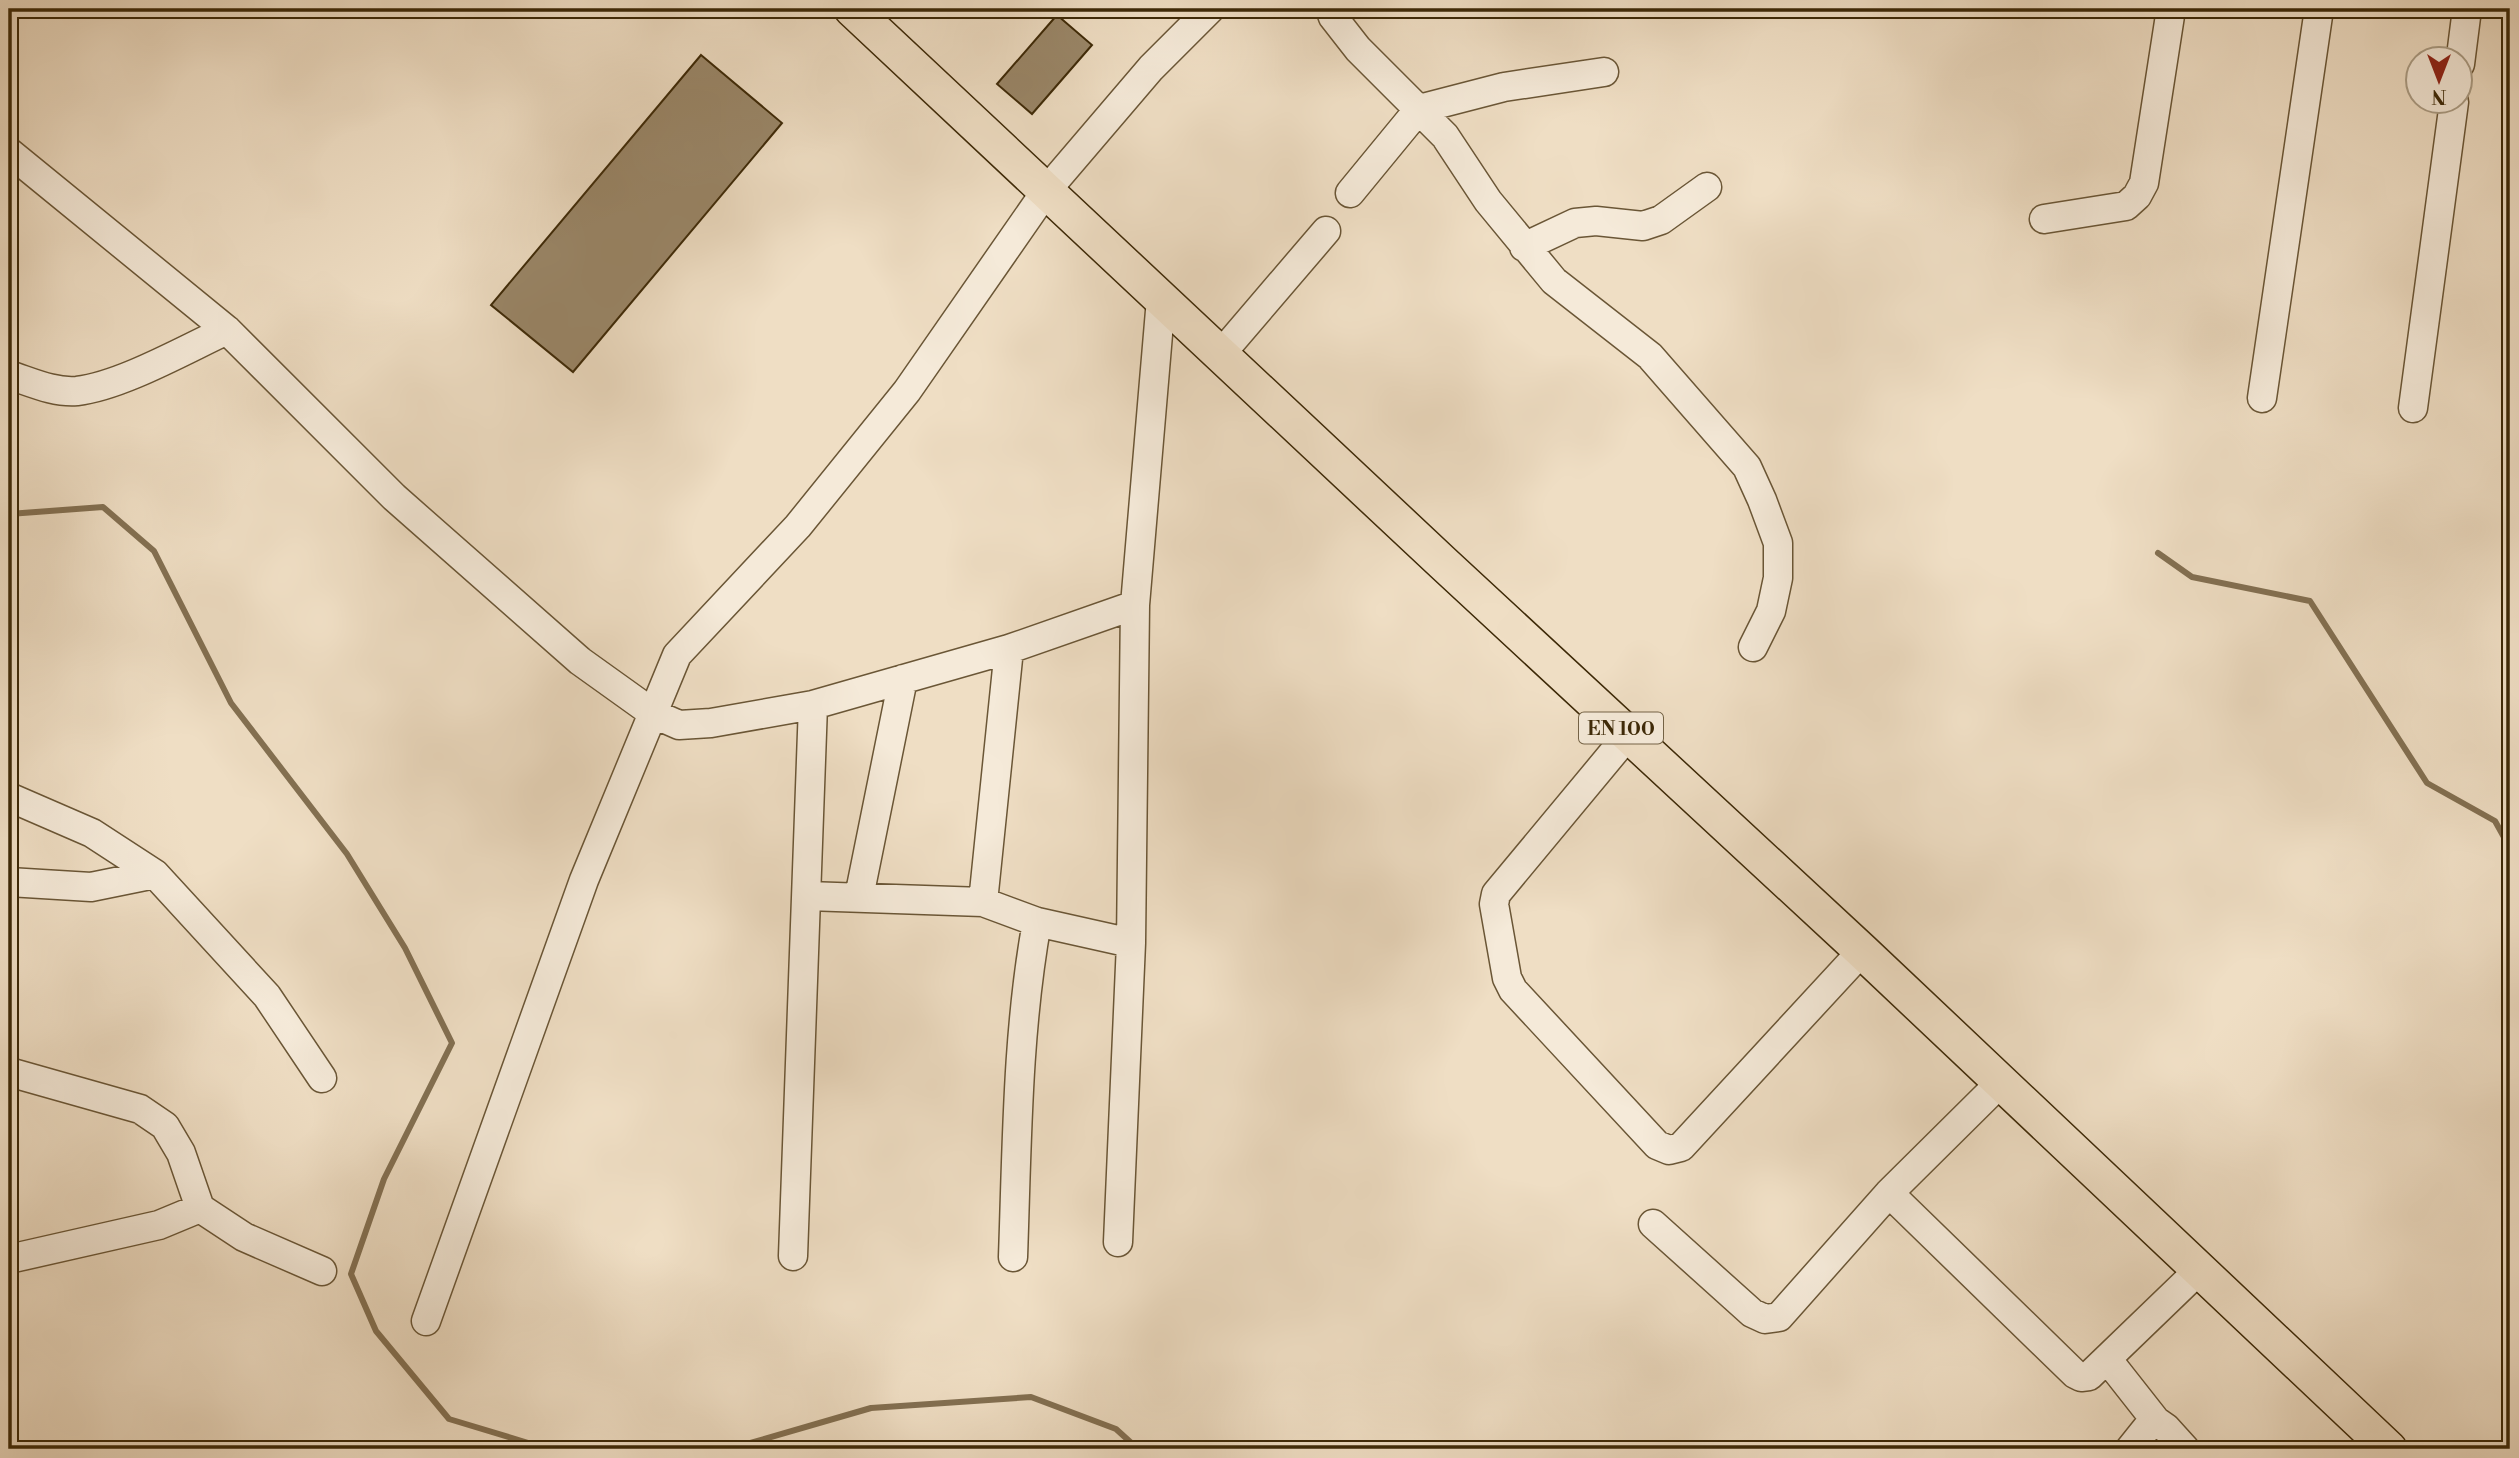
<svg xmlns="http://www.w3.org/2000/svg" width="2519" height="1458" font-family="'Libre Bodoni',serif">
	<rect width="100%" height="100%" fill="#efdec4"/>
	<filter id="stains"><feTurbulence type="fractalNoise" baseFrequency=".00286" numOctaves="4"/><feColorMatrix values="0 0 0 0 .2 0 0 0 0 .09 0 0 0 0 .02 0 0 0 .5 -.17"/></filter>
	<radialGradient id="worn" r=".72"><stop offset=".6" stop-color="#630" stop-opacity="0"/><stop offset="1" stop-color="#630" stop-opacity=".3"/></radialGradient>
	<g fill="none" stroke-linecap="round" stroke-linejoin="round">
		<path stroke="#837052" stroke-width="6" d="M9,514L103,507L154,551L231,703L347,854L405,948L452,1043L384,1179L351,1274L376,1331L449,1419L548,1449
			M2158,553L2192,577L2310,601L2427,783L2495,821L2510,848
			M597,1449L747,1444L871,1408L1031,1397L1116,1429L1138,1449"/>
	</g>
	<path fill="#9a8769" stroke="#3d2907" stroke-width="2" d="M1057,15L1092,45L1032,114L997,84Z
		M701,55L782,123L573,372L491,305Z"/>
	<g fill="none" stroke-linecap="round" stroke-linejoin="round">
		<g stroke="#6a5636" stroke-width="31">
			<path id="minor" d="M1330,9L1333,17L1358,49L1445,136L1488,201L1554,281L1650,356L1747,467L1762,500L1778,543V578L1771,611L1753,647
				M2460,64L2467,9
				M9,152L227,330L394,497L580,661L654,714L679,725L711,723L813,705L1009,649L1135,605
				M1350,193L1419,109L1504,87L1604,72
				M2044,219L2126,206L2137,196L2144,183L2171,9
				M1524,247L1575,223L1596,221L1643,226L1661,220L1707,187
				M1220,355L1326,231
				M9,375C31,382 54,393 77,391C121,386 186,349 227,330
				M2262,398L2319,9
				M2413,408L2454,102
				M1628,735L1496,894L1494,904L1507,978L1513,990L1657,1145L1669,1150L1681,1147L1862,951
				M9,797L92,833L155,874L267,996L322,1078
				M9,882L91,887L155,874
				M807,896L983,902L1037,922L1131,943
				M859,897L903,679
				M983,902L1009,649
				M9,1072L140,1109L165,1126L181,1153L200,1208L244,1237L322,1271
				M1889,1193L2075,1374L2081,1377L2089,1376L2200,1269
				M1653,1224L1752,1313L1765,1319L1779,1317L1889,1193L2001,1082
				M1118,1242L1131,943L1135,605L1161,299
				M793,1256L813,705
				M1013,1257C1017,1145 1017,1032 1037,922
				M9,1259L159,1225L200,1208
				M426,1321L584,880L677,655L798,526L907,391L1046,191L1151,68L1210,9
				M2108,1360L2156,1421L2166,1428L2185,1449
				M2130,1449L2146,1429L2156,1421"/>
		</g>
		<g stroke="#3d2907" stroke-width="38">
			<path id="major" d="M852,9L1443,563L1862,951L2389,1449"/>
		</g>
		<use href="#minor" stroke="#f5ead9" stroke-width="28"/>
		<use href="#major" stroke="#efdec4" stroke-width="35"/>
	</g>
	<g text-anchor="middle" stroke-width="7" stroke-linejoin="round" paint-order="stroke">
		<rect fill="#f5ead9" stroke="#746346" stroke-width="2" x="1579" y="712.5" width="84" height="31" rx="5"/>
		<g font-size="19" font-weight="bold" fill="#3d2907">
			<text x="1621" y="735">EN 100</text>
		</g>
	</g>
	<rect width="2519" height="1458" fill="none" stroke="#efdec4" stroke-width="35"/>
	<rect x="10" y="10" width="2498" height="1437" fill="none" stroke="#3d2907" stroke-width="3.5"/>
	<rect x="18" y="18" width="2484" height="1423" fill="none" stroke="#3d2907" stroke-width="2"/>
	<g transform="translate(2439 80) rotate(180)"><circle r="33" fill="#f5ead9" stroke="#ab9d85" stroke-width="2"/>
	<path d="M0-5L12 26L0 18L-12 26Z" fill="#8f2418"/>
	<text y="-10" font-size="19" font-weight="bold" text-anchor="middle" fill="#3d2907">N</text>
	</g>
	<rect width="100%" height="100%" filter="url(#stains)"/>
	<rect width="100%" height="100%" fill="url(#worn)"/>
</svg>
